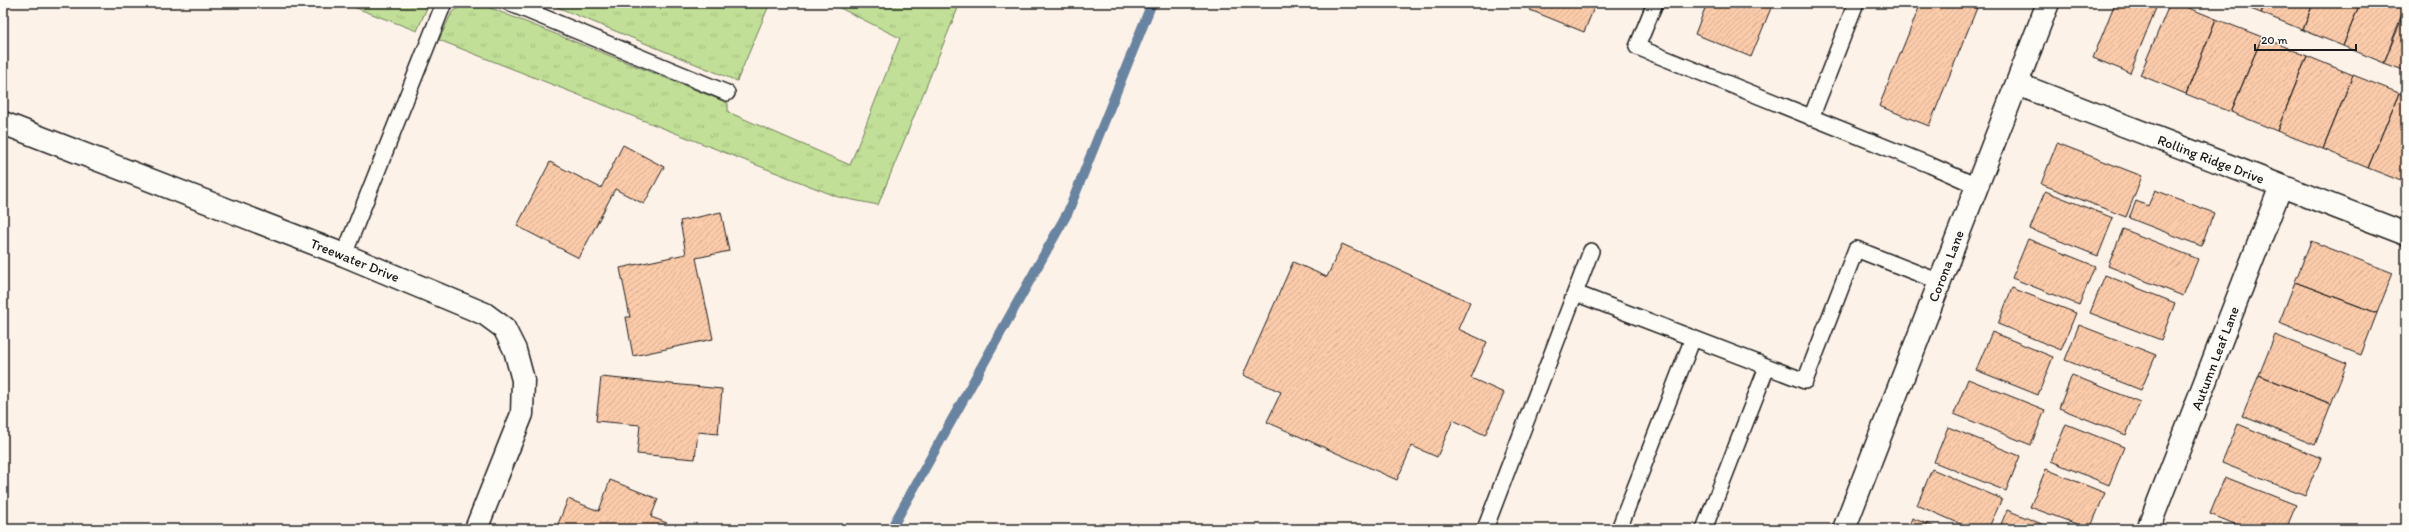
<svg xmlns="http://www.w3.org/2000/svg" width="2409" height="532" font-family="Itim,sans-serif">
	<defs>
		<pattern id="grass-tufts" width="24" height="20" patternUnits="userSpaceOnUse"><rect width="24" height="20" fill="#c1df97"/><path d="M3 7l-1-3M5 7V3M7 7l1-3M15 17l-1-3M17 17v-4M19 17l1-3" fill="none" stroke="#a5bf82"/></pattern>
		<pattern id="building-hatch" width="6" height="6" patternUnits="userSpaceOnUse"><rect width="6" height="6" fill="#fbcbaa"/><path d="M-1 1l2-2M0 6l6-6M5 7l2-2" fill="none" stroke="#d7ae92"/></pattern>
	</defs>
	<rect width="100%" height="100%" fill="#fdf2e8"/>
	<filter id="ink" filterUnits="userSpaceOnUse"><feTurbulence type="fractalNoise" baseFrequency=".025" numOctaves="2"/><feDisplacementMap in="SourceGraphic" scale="8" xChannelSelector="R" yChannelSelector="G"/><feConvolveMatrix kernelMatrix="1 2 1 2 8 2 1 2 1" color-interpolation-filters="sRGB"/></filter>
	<g filter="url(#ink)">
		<path fill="url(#grass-tufts)" stroke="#6e7e5a" d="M343,3H429L417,31Z
			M467,3H478L728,103V112L850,165L900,38L830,3H960L878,205L838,197L439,40L452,12Z
			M547,3H770L737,81Z"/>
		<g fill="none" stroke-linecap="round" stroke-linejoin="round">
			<path stroke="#6984a0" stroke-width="10" d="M891,529L1068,212L1152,3"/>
		</g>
		<path fill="url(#building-hatch)" stroke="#1c1c1c" d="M1533,3H1596L1584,32L1530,10Z
			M1707,3H1773L1751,57L1695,34Z
			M1921,3H1979L1929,126L1879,106Z
			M2115,3H2158L2130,73L2093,58Z
			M2170,3H2177L2216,19L2186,94L2140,75Z
			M2235,3H2265L2261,13Z
			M2265,3H2313L2303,30L2261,13Z
			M2313,3H2360L2343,46L2303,30Z
			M2360,3H2406L2384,63L2343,46Z
			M2406,8V71L2384,63Z
			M2216,19L2262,37L2231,112L2186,94Z
			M2262,37L2307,56L2277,131L2231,112Z
			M2307,56L2353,75L2323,149L2277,131Z
			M2353,75L2399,93L2368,168L2323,149Z
			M2399,93L2406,96V183L2368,168Z
			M2057,143L2142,176L2126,217L2041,184Z
			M623,145L664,167L644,204L615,189L579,258L517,226L550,162L601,188Z
			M2155,190L2214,213L2201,246L2129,218L2136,201L2148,206Z
			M2045,191L2113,218L2098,256L2030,229Z
			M721,212L729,251L696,258L713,339L633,356L626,317H630L620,268L686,254L680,221Z
			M2123,229L2198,259L2183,296L2108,266Z
			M2028,239L2095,266L2079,305L2012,278Z
			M2311,241L2393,273L2377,313L2295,282Z
			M1342,244L1470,302L1458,329L1487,342L1471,378L1504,393L1485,435L1453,420L1437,457L1412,446L1397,480L1267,422L1281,392L1243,375L1293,262L1327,277Z
			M2105,275L2175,303L2161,340L2090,313Z
			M2295,282L2377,313L2361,355L2279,323Z
			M2012,288L2076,313L2061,350L1998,324Z
			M2079,325L2156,355L2141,390L2065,360Z
			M1992,332L2053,357L2038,395L1976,370Z
			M2275,335L2347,364L2331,404L2259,375Z
			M2072,375L2140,402L2126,435L2059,408Z
			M2259,375L2331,404L2315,445L2242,416Z
			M601,377L722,389L718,434L698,432L695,459L637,454L640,425L596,421Z
			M1968,379L2045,410L2031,445L1954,414Z
			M2066,424L2124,447L2109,485L2051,461Z
			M2238,424L2321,458L2305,496L2222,463Z
			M1948,427L2020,456L2006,491L1934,462Z
			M1932,469L2002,499L1988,529H1972L1917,505Z
			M2046,469L2105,493L2090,529L2030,507Z
			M2225,477L2296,505L2286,529H2247L2210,514Z
			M610,480L658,499L651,517L667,523L664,529H556L568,499L599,511Z
			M2007,510L2054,529H1999Z
			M1912,518L1940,529H1908Z"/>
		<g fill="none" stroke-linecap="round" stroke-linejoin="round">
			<g stroke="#1c1c1c" stroke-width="18">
				<path id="lane" d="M509,3L727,93
					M1655,3L1637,47L1930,165L1977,186
					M1811,118L1856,3
					M344,255L444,3
					M1575,293L1805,381L1856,249L1940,282
					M1485,529L1591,251
					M1619,529L1693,338
					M1704,529L1767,367"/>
			</g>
			<g stroke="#1c1c1c" stroke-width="25">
				<path id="street" d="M2017,84L2406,234
					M3,123L344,255L485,314L504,328L515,350L523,380L522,414L476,529
					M1844,529L2048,3
					M2148,529L2281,186"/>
			</g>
			<use href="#lane" stroke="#fdfcf7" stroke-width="15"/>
			<use href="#street" stroke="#fdfcf7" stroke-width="22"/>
		</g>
	</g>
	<g text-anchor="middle" stroke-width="4" stroke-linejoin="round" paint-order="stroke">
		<g font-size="14" fill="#1c1c1c" stroke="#fdfcf7">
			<text transform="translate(2211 159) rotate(21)" y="5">Rolling Ridge Drive</text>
			<text transform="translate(355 260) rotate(22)" y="5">Treewater Drive</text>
			<text transform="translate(1946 266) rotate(-69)" y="5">Corona Lane</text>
			<text transform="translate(2215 358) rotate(-69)" y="5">Autumn Leaf Lane</text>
		</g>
	</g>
	<rect width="2409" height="532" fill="none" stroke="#fdfcf7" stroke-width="16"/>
	<rect x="8" y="8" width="2393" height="516" fill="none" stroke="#1c1c1c" stroke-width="1.5" filter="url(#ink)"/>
	<path d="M2255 44v6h101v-6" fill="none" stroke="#1c1c1c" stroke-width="2"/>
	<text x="2261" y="44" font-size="12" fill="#1c1c1c" stroke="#fdfcf7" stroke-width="3" paint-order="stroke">20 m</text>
</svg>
